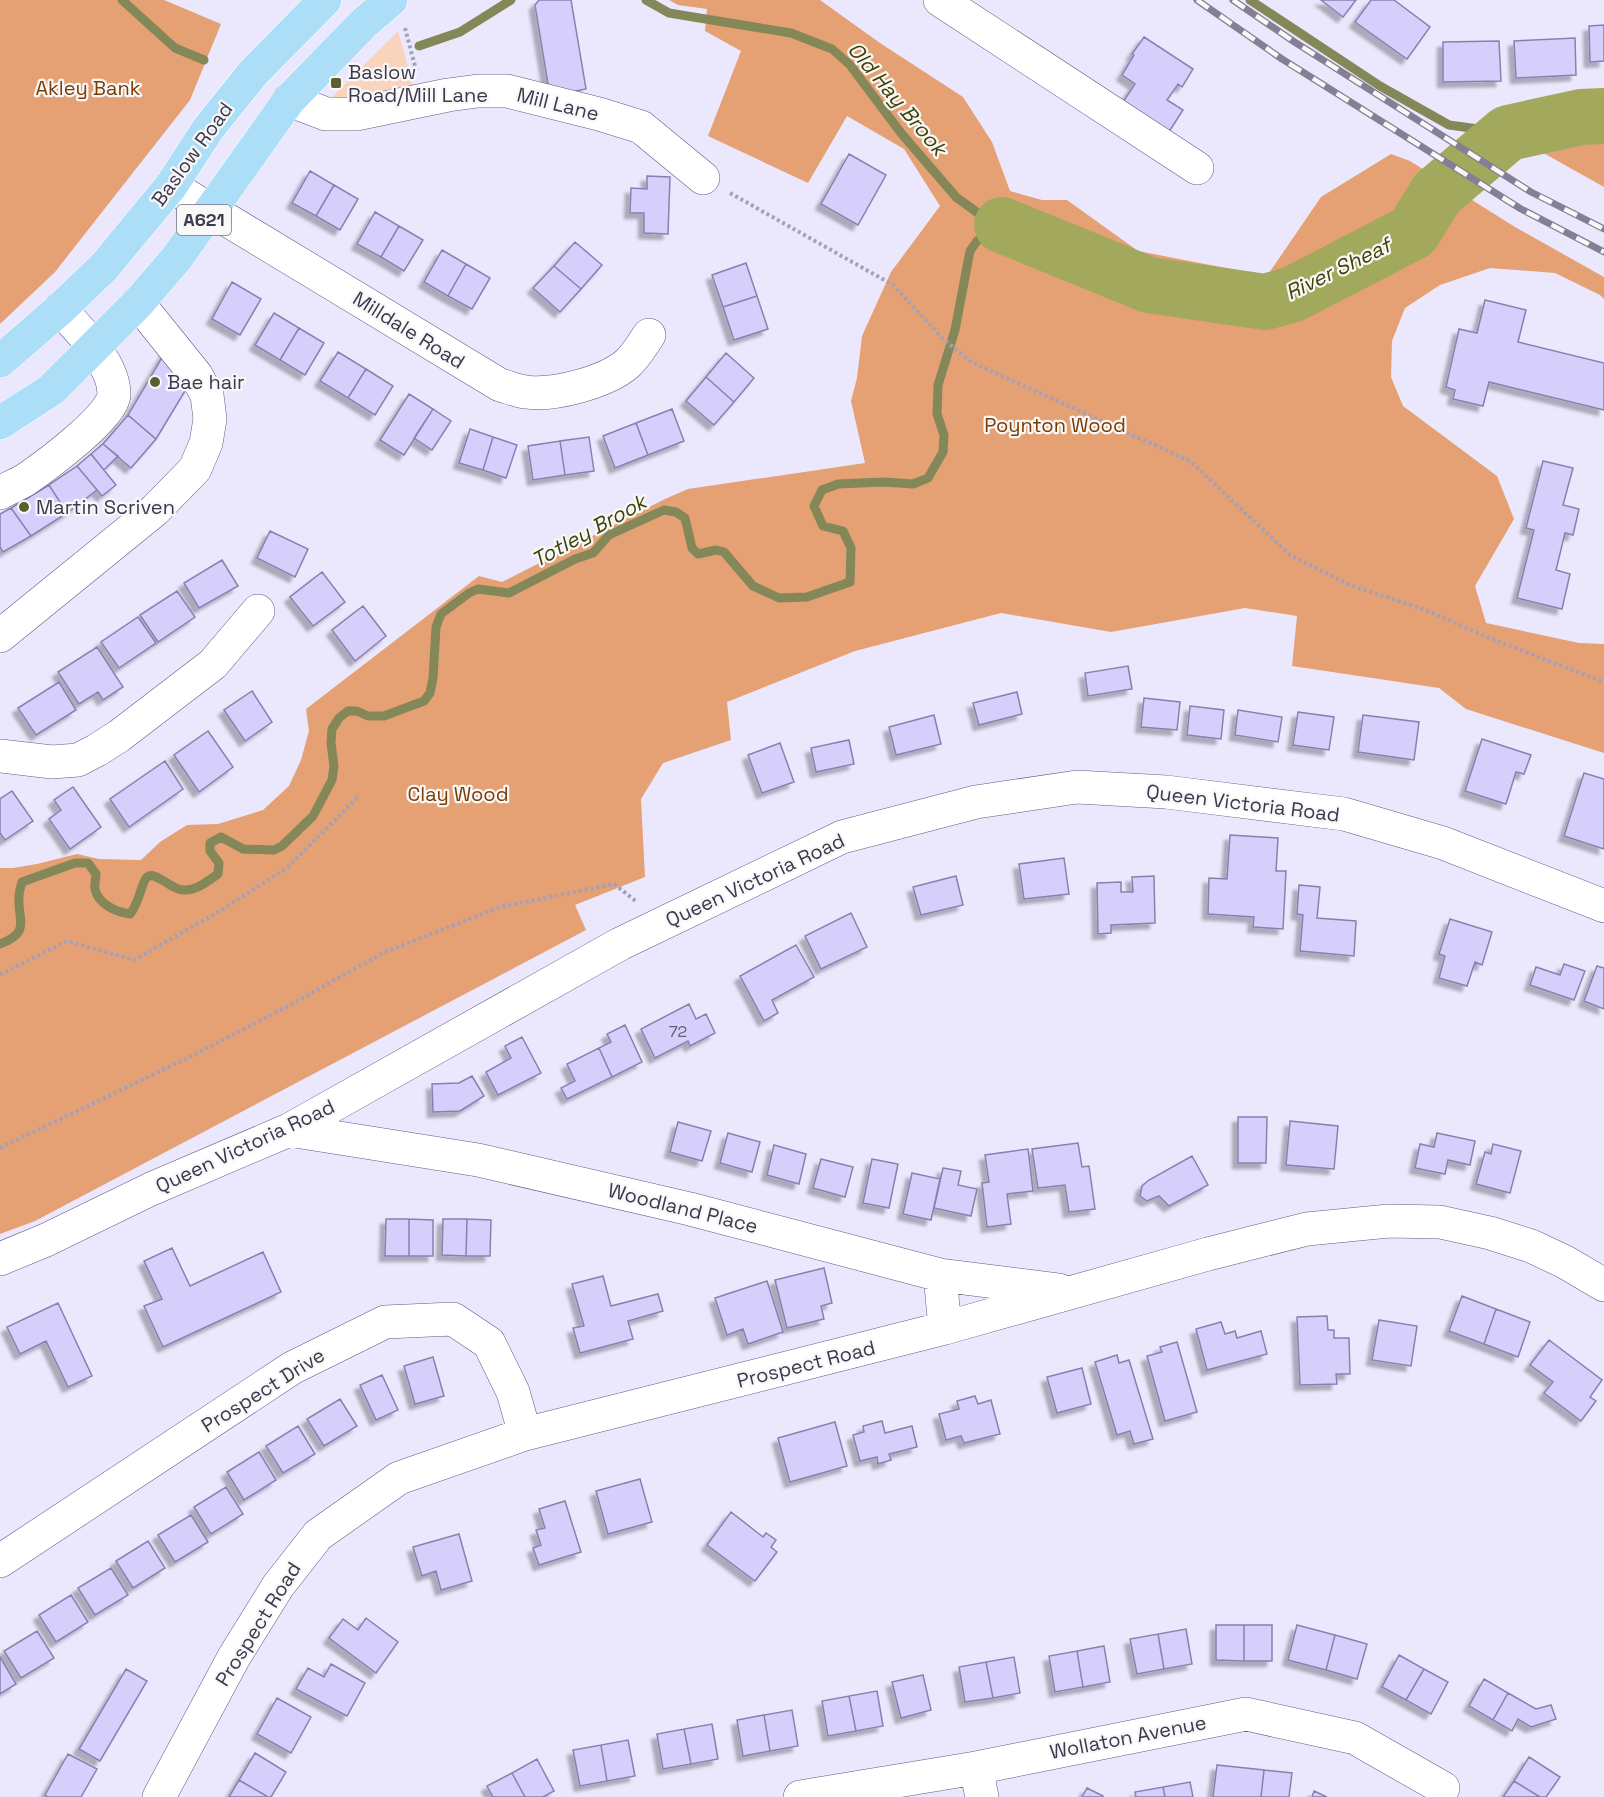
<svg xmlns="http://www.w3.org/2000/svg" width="1604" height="1797" font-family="'Space Grotesk',sans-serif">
	<defs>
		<filter id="shadow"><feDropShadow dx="-5.5" dy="5.5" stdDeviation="1.5" flood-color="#0004"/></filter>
	</defs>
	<rect width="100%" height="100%" fill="#ebe8fd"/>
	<path fill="#f9d3bc" d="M398,31L415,93L329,100Z"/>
	<path fill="#e5a074" d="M0,0H164L221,24L190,100L55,272L0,324Z
		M669,0H820L880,43L963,97L992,142L1010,191L1042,200H1067L1138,251L1267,276L1321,197L1391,154L1410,161L1515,227L1604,277V299L1600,295L1555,273L1490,268L1440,285L1405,308L1392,341L1391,377L1403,406L1497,476L1514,519L1475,586L1486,623L1579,643L1604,644V753L1466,709L1439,688L1292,666L1297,616L1245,608L1111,632L1001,613L855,651L727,702L731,740L663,763L641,799L645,877L575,905L586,930L35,1221L0,1234V868H13L37,864L77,854L99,859L141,860L160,842L187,825L218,824L263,810L289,786L301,760L309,731L306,709L479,576L502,582L665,499L688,489L865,463L851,401L857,378L862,336L891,272L940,206L904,149L847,116L808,183L708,136L741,51L705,31L707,9L678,5Z
		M1604,116V187L1508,133L1581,117Z"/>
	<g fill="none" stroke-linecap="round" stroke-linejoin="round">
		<path stroke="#848758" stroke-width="9" d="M122,0L175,48L204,60
			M646,0L669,13L791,33L832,49L850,65L901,133L956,197L989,221L1002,225
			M1250,0L1380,86L1449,125L1508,133
			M419,46L460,32L511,0
			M0,944C32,932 17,920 19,896C19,892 21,886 22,882L75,863H88L96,874C96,879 94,885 95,889C98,904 116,912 130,914C139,904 142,881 147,877C156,870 171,891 185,890C197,890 208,881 218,874L219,863L210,851V843L221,837L243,849L274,850L282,846L313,816L332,780L334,766L331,743L332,729L339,718L348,711H357L368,716H384L424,701L430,693L433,678L436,627L441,614L469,593L478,589L509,593L575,559L593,553L609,535L664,510L676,512L685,518L692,548L698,554L716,550L724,552L753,586L779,598L807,597L850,582L851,548L843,531L823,526L814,506L822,490L838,484L884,482L913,484L928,478L943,452L944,435L937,414L938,385L955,330L970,251L977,241L1002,225"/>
		<path stroke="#a3a95c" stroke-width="56" d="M1002,225L1149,285L1265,302L1293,294L1413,232L1437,193L1508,133L1581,117L1604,116"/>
	</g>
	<path fill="#d6cffb" stroke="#8980b0" stroke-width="1.5" filter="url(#shadow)" d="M539,0H571L586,89L550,96L535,5Z
		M1321,0H1356L1343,17Z
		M1371,0H1394L1430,27L1407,59L1355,22Z
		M1604,25V61L1590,62L1589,26Z
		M1144,37L1193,69L1182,87L1178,84L1167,100L1183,110L1163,141L1117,111L1135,84L1122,75L1134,55L1132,54Z
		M1575,38L1576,75L1516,78L1514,41Z
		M1499,41L1501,81L1443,82V42Z
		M849,154L886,175L858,225L821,204Z
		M310,171L334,185L316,216L292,203Z
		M647,176L670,177L668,234L644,233V213H630L631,188L647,189Z
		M334,185L358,199L340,230L316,216Z
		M375,212L399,226L381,257L357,244Z
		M399,226L423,240L404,271L381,257Z
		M575,242L602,265L581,289L554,266Z
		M442,250L466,264L448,296L424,282Z
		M746,263L757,296L723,307L712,275Z
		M466,264L490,278L472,309L448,296Z
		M554,266L581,289L560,312L533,288Z
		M232,282L261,299L240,335L212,319Z
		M757,296L768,329L734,340L723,307Z
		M1485,300L1526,310L1518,342L1604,363V410L1489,382L1483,406L1453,399L1455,390L1446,387L1459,329L1477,333Z
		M274,313L299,328L280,360L255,345Z
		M299,328L324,343L305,375L280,360Z
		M167,349L191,381L156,439L128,415Z
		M338,352L366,369L348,398L320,381Z
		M726,353L754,378L734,402L706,377Z
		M366,369L393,386L375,415L348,398Z
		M706,377L734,402L714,425L686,401Z
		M409,394L433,409L404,455L380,440Z
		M433,409L451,421L432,450L414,438Z
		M672,409L684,441L648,455L636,423Z
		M128,415L156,439L131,468L103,444Z
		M636,423L648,455L615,468L603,436Z
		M470,429L493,437L483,470L459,463Z
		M493,437L517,445L506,478L483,470Z
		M589,437L594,471L565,475L560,441Z
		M560,441L565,475L533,480L528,446Z
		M103,444L118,456L104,470L91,454Z
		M91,454L116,485L102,496L77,466Z
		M1543,461L1573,468L1563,505L1579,509L1573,535L1565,533L1556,570L1570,574L1562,609L1517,598L1534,530L1526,528Z
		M77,466L97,490L67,513L49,485Z
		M49,485L67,513L31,536L11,508Z
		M11,508L31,536L3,552L0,547V514Z
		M270,531L308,549L295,577L257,558Z
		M222,560L238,586L199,608L184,583Z
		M322,572L345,602L313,626L290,597Z
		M177,591L195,617L158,642L140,615Z
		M363,606L386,636L355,661L332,630Z
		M138,617L156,643L119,668L101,642Z
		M97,647L123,687L103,700L98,692L79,704L58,672Z
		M1128,666L1132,689L1088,696L1085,673Z
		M59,682L76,710L36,735L18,708Z
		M252,691L272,722L245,741L224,710Z
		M1017,692L1022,714L979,725L973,703Z
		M1144,698L1180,702L1177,730L1141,727Z
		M1190,706L1224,710L1221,739L1187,735Z
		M1238,710L1282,717L1278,742L1235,735Z
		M1298,712L1334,717L1329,750L1293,745Z
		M934,715L941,744L896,755L889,727Z
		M1363,715L1419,722L1414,760L1358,752Z
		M208,731L233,767L199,792L174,755Z
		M1482,739L1531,755L1524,774L1516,772L1506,804L1465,791Z
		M849,740L854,764L816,772L811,748Z
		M780,743L794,782L762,793L748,755Z
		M165,761L183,789L129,827L110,799Z
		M1584,773L1604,779V849L1564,836Z
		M73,787L101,827L70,849L49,819L61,810L54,800Z
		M12,791L33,821L5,840L0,833V799Z
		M1230,835L1278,838L1276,871H1286L1283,929L1253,927L1254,917L1208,914L1209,878L1227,879Z
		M1064,858L1069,894L1024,899L1019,864Z
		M956,876L963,905L921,915L913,887Z
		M1154,876L1155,923L1111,925V933L1098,934L1097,883L1121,882V892H1133L1132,877Z
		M1299,885L1320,887L1317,918L1356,921L1354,956L1300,951L1303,915L1297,914Z
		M851,913L867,947L821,969L805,936Z
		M1450,919L1492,932L1482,965L1475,962L1467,986L1439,978L1445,956L1439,954Z
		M796,945L814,977L772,1000L778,1013L764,1021L740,976Z
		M1564,964L1585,971L1574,1000L1530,985L1536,967L1560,975Z
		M1597,966L1604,968V1009L1584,1001Z
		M689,1004L696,1019L706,1014L715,1033L690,1046L688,1041L655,1058L641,1029Z
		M625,1025L642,1062L612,1077L599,1048L611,1042L607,1034Z
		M522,1037L541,1073L498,1095L486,1072L511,1058L505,1046Z
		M599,1048L612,1077L567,1099L561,1088L575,1081L567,1064Z
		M472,1076L484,1096L460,1111L433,1112L432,1084L459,1083Z
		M1238,1117H1267L1266,1163H1238Z
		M1290,1121L1338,1126L1334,1169L1286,1165Z
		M678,1122L711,1131L702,1161L670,1152Z
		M728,1133L760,1142L752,1172L720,1163Z
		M1437,1133L1475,1141L1470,1165L1448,1160L1445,1174L1415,1168L1420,1144L1434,1147Z
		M1078,1143L1082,1167L1089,1166L1095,1209L1069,1212L1065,1185L1038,1188L1032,1149Z
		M1493,1144L1521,1151L1510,1193L1476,1184L1485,1152L1491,1154Z
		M774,1145L806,1154L799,1184L767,1175Z
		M1028,1149L1033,1191L1007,1194L1011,1224L987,1227L982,1183L989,1182L985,1155Z
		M1192,1156L1208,1185L1169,1206L1159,1196L1147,1201L1140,1196L1142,1186L1149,1180Z
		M821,1159L853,1167L845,1197L813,1188Z
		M872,1159L898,1164L889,1208L863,1203Z
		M943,1168L961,1171L958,1185L977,1189L971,1216L934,1208Z
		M912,1173L940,1179L931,1220L903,1214Z
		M386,1219H409V1256H385Z
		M409,1219L433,1220V1256H409Z
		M443,1219H467L466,1256L442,1255Z
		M467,1219L491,1220L490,1256H466Z
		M172,1248L190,1286L263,1252L281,1292L163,1347L144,1306L162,1299L144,1261Z
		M824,1268L832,1303L821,1306L824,1319L787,1328L775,1280Z
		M603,1276L611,1306L658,1294L663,1311L628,1321L633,1339L580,1353L573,1328L584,1326L572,1284Z
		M767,1281L783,1332L748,1344L743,1329L727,1335L715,1298Z
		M1462,1296L1496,1309L1484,1344L1449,1331Z
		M58,1303L92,1376L68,1387L46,1341L20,1354L7,1327Z
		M1496,1309L1530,1322L1518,1357L1484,1344Z
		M1327,1316L1328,1330H1334V1338H1349L1350,1374H1336L1337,1384L1300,1385L1297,1317Z
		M1379,1320L1417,1326L1411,1366L1372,1360Z
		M1221,1322L1225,1334L1235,1331L1237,1338L1261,1331L1267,1354L1207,1370L1196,1329Z
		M1549,1340L1602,1380L1590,1397L1596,1401L1581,1421L1544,1393L1553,1382L1530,1365Z
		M1177,1342L1197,1412L1165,1421L1147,1356L1162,1352L1160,1347Z
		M1117,1355L1119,1363L1129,1360L1153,1439L1134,1444L1130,1431L1117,1435L1095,1362Z
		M433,1357L444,1396L415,1404L404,1366Z
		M1082,1368L1091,1404L1057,1413L1047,1377Z
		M382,1375L398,1410L376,1420L360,1385Z
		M975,1396L978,1404L991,1400L1000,1434L964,1443L961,1436L946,1440L939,1414L959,1409L957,1401Z
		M340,1399L357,1426L324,1446L307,1419Z
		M882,1421L885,1433L912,1426L917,1447L889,1454L891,1460L878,1464L877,1457L860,1461L853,1435L864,1432L863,1426Z
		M835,1422L847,1466L790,1482L778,1438Z
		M298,1426L315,1454L283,1473L266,1446Z
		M259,1452L276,1480L244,1500L227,1472Z
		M640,1479L652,1522L608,1534L596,1491Z
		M226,1487L243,1514L211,1534L194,1507Z
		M565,1501L581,1552L539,1565L533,1548L541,1545L536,1530L545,1528L539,1509Z
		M731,1512L763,1537L766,1533L776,1540L771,1547L777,1552L755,1581L707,1545Z
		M191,1515L208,1542L175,1562L158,1535Z
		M459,1534L472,1581L441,1590L436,1571L422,1576L413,1547Z
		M148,1541L165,1568L133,1588L116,1561Z
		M111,1568L128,1595L95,1615L78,1588Z
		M71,1595L88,1622L56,1642L39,1615Z
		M366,1618L398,1642L376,1673L329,1638L343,1619L358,1630Z
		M1216,1625H1244V1661L1216,1660Z
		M1244,1625H1272V1661H1244Z
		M1297,1625L1335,1635L1326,1670L1288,1660Z
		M1186,1629L1192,1664L1164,1669L1158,1634Z
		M37,1631L54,1658L21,1678L4,1651Z
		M1158,1634L1164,1669L1137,1674L1130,1639Z
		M1335,1635L1367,1644L1357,1679L1326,1670Z
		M1104,1646L1110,1682L1083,1687L1077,1651Z
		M1077,1651L1083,1687L1055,1692L1049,1656Z
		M1399,1655L1424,1669L1406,1700L1382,1687Z
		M0,1657L16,1684L0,1694Z
		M1014,1657L1020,1693L993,1698L986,1662Z
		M986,1662L993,1698L965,1702L959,1667Z
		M331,1664L365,1683L347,1716L296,1689L308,1668L324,1677Z
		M126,1669L147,1681L100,1761L79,1749Z
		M1424,1669L1448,1682L1431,1714L1406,1700Z
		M923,1675L931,1710L901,1718L892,1682Z
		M1484,1679L1508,1693L1493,1720L1469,1706Z
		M877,1691L883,1726L856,1731L849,1696Z
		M1508,1693L1536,1709L1551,1705L1556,1719L1531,1727L1518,1719L1512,1731L1493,1720Z
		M849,1696L856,1731L828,1736L822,1701Z
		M277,1698L311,1717L291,1753L257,1734Z
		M792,1710L798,1746L770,1751L764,1715Z
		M764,1715L770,1751L743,1756L737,1720Z
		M712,1724L718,1759L691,1764L684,1729Z
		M684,1729L691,1764L663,1769L657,1734Z
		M628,1740L635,1776L607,1781L601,1745Z
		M601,1745L607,1781L580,1786L573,1750Z
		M255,1753L286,1772L271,1797H268L239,1780Z
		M68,1754L97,1769L81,1797H48L45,1795Z
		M1529,1757L1560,1777L1546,1797H1540L1514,1781Z
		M537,1759L554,1791L543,1797H525L512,1773Z
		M1217,1765L1264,1770L1261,1797H1213Z
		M1264,1770L1292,1773L1289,1797H1261Z
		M512,1773L525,1797H493L487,1786Z
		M239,1780L268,1797H229Z
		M1514,1781L1540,1797H1503Z
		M1190,1782L1193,1797H1165L1163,1787Z
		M1163,1787L1165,1797H1136L1135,1792Z
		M1087,1788L1103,1796V1797H1082Z
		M1314,1791L1327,1797H1312Z"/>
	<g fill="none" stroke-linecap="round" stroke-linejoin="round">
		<g stroke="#625886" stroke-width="34">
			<path id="minor" d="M940,0L1197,168
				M289,100L326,114H356L448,95L478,91H507L599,114L641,127L703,178
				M171,186L500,385C508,387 517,391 526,392C554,396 606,382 627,364C636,356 642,345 649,335
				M0,493C8,488 17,485 25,480C44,467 114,416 114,394C114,363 80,331 60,309
				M0,636L155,510L195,469L206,443L210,419L207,395L196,375L138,303
				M0,756L52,762L78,760L97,750L119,736L213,664L258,611
				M289,1130L478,1160L690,1209L940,1275L1059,1290
				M0,1259L46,1240L151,1189L289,1130L620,944L842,837L976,802L1077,787L1166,792L1344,814L1443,843L1604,906
				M940,1275L945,1328
				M0,1561L292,1368L385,1322L453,1319L489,1343L513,1392L525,1434
				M976,1768L982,1797
				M159,1797L234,1657L278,1586L318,1535L399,1478L525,1434L945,1328L1208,1254L1307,1229L1389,1221L1440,1222L1490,1233L1531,1246L1565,1262L1604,1285
				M800,1797L976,1768L1246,1714L1355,1738L1443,1788"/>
		</g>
		<g stroke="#fff" stroke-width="34">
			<path id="major" d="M0,361L60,309L104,267L171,186L208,129L253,73L325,0
				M0,423L51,390L138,303L176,259L289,100L364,23L391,0"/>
		</g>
		<path stroke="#a4a1b6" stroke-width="4" stroke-dasharray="3 3" stroke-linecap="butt" d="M405,28L416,70
			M730,193L893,285L943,339L971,362L1190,461L1290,555L1350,585L1426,610L1489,638L1604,682
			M0,975L67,941L134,960L220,911L288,867L360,795
			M0,1148L192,1056L290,1005L383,953L500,907L614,884L637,902"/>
		<use href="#minor" stroke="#fff" stroke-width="33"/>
		<use href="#major" stroke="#addef7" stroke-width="33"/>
		<g stroke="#838095" stroke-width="7">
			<path id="rail" d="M1197,0L1282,59L1521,209L1604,252
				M1233,0L1293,41L1531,192L1604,229"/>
		</g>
		<use href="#rail" stroke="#f8f8f8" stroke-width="4.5" stroke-dasharray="14" stroke-linecap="butt"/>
	</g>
	<g fill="#5b5f2d" stroke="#f8f8f8" stroke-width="2">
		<rect x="330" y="77" width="12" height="12" rx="3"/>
		<circle cx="155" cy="382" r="6"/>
		<circle cx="24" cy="507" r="6"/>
	</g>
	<g text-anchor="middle" stroke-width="4.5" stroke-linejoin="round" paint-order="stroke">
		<g font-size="16" fill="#625e78">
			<text x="678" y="1037">72</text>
		</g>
		<rect fill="#f8f8f8" stroke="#747280" stroke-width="1.5" x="177" y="205" width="54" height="30" rx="4.5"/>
		<g font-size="18" font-weight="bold" fill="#3c384d">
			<text x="204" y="226">A621</text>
		</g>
		<g font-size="20" fill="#3c384d" stroke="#f8f8f8" text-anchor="start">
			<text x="348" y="79">Baslow<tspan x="348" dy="23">Road/Mill Lane</tspan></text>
			<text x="167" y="389">Bae hair</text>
			<text x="36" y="514">Martin Scriven</text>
		</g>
		<g font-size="20" fill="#7a3b05" stroke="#f8f8f8">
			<text x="88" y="95">Akley Bank</text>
			<text x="1055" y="432">Poynton Wood</text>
			<text x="458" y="801">Clay Wood</text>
		</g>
		<g font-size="20" fill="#3c384d" stroke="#f8f8f8">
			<text transform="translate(558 104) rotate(14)" y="7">Mill Lane</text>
			<text transform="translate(192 154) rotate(-54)" y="7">Baslow Road</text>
			<text transform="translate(409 330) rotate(32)" y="7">Milldale Road</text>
			<text transform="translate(1243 803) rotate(7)" y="7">Queen Victoria Road</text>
			<text transform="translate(755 880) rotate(-25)" y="7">Queen Victoria Road</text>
			<text transform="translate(245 1146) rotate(-25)" y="7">Queen Victoria Road</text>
			<text transform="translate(683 1208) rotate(14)" y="7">Woodland Place</text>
			<text transform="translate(806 1364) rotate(-14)" y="7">Prospect Road</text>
			<text transform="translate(263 1390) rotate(-32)" y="7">Prospect Drive</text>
			<text transform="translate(258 1624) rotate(-58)" y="7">Prospect Road</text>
			<text transform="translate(1128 1737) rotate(-11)" y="7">Wollaton Avenue</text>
		</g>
		<g font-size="21" font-style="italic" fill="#3f4203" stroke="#f8f8f8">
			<text transform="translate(897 99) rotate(50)" y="7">Old Hay Brook</text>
			<text transform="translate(1338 269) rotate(-26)" y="7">River Sheaf</text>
			<text transform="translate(589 531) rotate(-29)" y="7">Totley Brook</text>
		</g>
	</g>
</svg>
